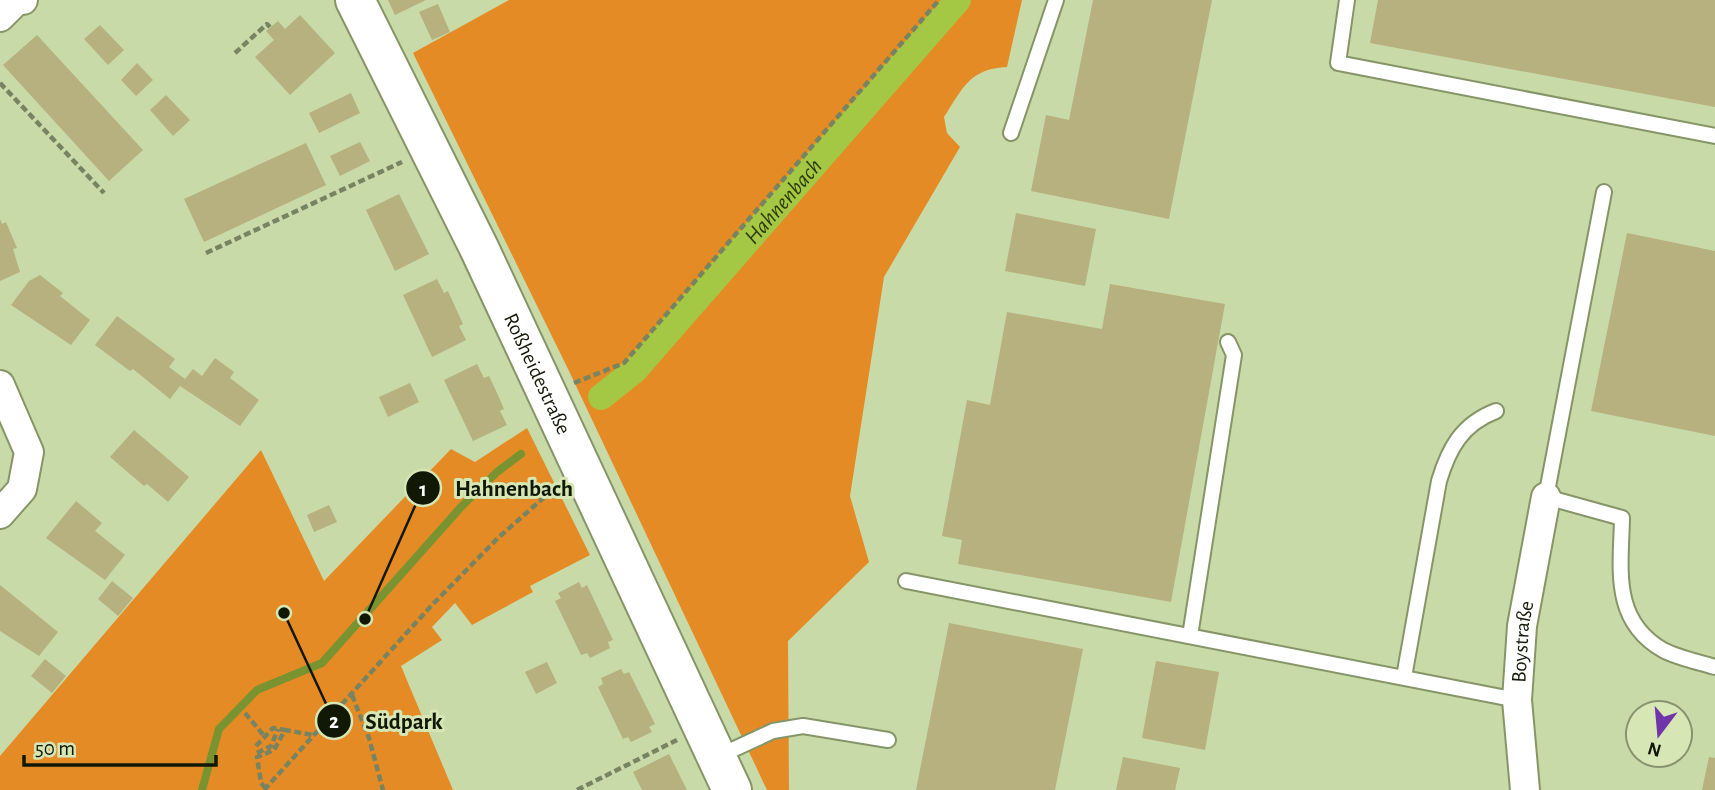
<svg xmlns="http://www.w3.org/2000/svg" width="1715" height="790" font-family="'Alegreya Sans',sans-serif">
	<rect width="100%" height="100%" fill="#c9daa9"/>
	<path fill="#e48b25" d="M509,0H1022L1007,67C969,69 963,88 944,117L947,133L960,147L884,277L850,496L869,562L788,641L789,790H767L569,371L413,53Z
		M527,428L590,555L530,586L533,592L472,625L455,603L432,627L442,640L401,666L453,790H0V756L261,450L324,581L451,449L475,462Z"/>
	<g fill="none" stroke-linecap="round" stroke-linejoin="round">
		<path stroke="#799331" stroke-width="8" d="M202,790L219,729L257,690L322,663L461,507L497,472L521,454"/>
		<path stroke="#a5c844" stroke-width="26" id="s1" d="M601,397L635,370L958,0"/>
	</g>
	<path fill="#b6b17f" d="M388,0H426L395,15Z
		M1093,0H1212L1169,219L1031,191L1046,115L1069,120Z
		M1378,0H1715V107L1370,43Z
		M438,4L450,32L432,40L419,12Z
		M300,15L335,53L290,95L255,57L274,40L266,31L278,21L285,29Z
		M100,25L124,50L108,65L84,39Z
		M37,35L143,150L109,181L3,65Z
		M137,63L153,80L136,96L121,80Z
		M351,93L360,113L319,133L309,113Z
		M166,95L190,120L173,136L150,110Z
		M360,142L370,161L340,176L330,156Z
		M306,143L326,185L204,242L184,199Z
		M399,194L429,254L395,271L366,210Z
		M1016,213L1096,229L1085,286L1005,271Z
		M0,219L2,224L6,222L17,248L13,249L20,272L0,281Z
		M1627,233L1715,251V436L1591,411Z
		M40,275L63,293L60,296L90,320L71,345L11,305L29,281Z
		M437,279L444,293L448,291L463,324L459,326L466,340L432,357L403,295Z
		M1110,284L1225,304L1171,602L958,564L962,540L942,536L967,400L990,405L1007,312L1102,329Z
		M117,316L175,359L169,367L185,379L193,369L202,376L215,358L234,372L230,378L259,400L240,426L180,386L170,399L133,369L130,371L95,345Z
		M477,364L484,378L489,376L497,393L504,409L500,411L507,425L473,441L444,380Z
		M410,383L419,402L388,417L379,397Z
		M134,430L189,477L168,502L147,484L144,486L110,457Z
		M76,501L102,523L95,531L125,555L105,580L46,538Z
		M329,505L337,522L314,532L307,515Z
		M112,581L133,598L118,616L98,599Z
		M579,582L582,588L587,585L613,640L608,642L610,648L590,658L587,653L581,655L555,601L561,598L558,593Z
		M0,585L58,632L39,656L0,631Z
		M949,623L1083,649L1055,790H916Z
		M45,659L66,676L52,693L31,676Z
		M1156,661L1219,672L1205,750L1142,738Z
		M547,662L557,683L536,694L525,672Z
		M621,669L624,674L629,672L655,724L649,727L652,732L631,742L628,737L623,739L598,687L603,684L601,678Z
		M669,754L687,790H642L633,772Z
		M1123,757L1180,768L1175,790H1116Z
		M1709,757L1715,758V790H1702Z"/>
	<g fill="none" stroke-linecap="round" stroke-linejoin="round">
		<g stroke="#869567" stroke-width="18">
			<path id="lane" d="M1347,0L1338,63L1715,136
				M1011,133L1056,0
				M1604,192L1546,497L1622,518C1621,568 1611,620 1663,650C1678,658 1699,662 1715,667
				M906,581L1517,700
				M1190,636L1234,355L1228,342
				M1404,677L1439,481C1449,448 1462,424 1496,411
				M719,756L773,731L803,726L888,740"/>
		</g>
		<g stroke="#869567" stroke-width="32">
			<g id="street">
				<path d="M0,17L16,1L23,0"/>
				<path d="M0,385L29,452L22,489L0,514"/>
				<path id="s2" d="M1525,790L1517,700L1522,626L1546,497"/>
			</g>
		</g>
		<g stroke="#869567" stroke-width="42">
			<g id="secondary">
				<path id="s3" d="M355,0L479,248L732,790"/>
			</g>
		</g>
		<path stroke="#788461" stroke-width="4.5" stroke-dasharray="7 3.5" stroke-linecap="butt" d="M235,53L267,24L270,27
			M0,83L104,193
			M206,253L402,162
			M574,383L624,363L939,0
			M352,695L369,738L383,790
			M245,713L266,738
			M256,746L273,728L285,730
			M257,753L271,746L278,729
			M266,788L261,783L257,757L274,750L285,730L313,735
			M264,790L432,605L498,538L557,486
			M577,790L677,740"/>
		<use href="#lane" stroke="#fff" stroke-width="14"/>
		<use href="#street" stroke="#fff" stroke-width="28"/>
		<use href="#secondary" stroke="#fff" stroke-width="38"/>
	</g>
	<g text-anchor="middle" stroke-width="6" stroke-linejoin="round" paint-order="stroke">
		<g font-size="21" fill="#121806" stroke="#d6e7b5">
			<text dy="7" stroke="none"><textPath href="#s3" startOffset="416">Roßheidestraße</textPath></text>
			<text dy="7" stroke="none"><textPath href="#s2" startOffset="149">Boystraße</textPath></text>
		</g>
		<g font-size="23" font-style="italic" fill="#2d3a03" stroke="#d6e7b5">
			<text dy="8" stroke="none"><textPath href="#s1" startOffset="268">Hahnenbach</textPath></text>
		</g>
	</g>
	<path fill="none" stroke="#121806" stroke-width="2.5" d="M365 619L423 488M284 613L334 721"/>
	<g fill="#121806" stroke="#d6e7b5" stroke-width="2.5">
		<circle cx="365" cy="619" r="7"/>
		<circle cx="284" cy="613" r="7"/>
		<circle cx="423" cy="488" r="18"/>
		<circle cx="334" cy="721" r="18"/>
	</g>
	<g font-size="21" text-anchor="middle" font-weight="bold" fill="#fff">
		<text x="423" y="496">1</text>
		<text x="334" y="728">2</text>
	</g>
	<g font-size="23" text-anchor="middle" font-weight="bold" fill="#121806" stroke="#d6e7b5" stroke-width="6" stroke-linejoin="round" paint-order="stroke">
		<text x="514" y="496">Hahnenbach</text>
		<text x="404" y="729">Südpark</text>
	</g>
	<g transform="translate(1659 734) rotate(196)"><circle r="33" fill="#d6e7b5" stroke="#88946f" stroke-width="2"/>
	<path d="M0-5L12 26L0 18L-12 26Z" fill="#7035aa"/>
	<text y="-10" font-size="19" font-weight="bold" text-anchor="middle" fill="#121806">N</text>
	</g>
	<path d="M24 755v10h192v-10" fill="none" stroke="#121806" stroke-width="3.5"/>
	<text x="35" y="755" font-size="21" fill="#121806" stroke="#d6e7b5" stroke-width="5" paint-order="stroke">50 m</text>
</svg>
